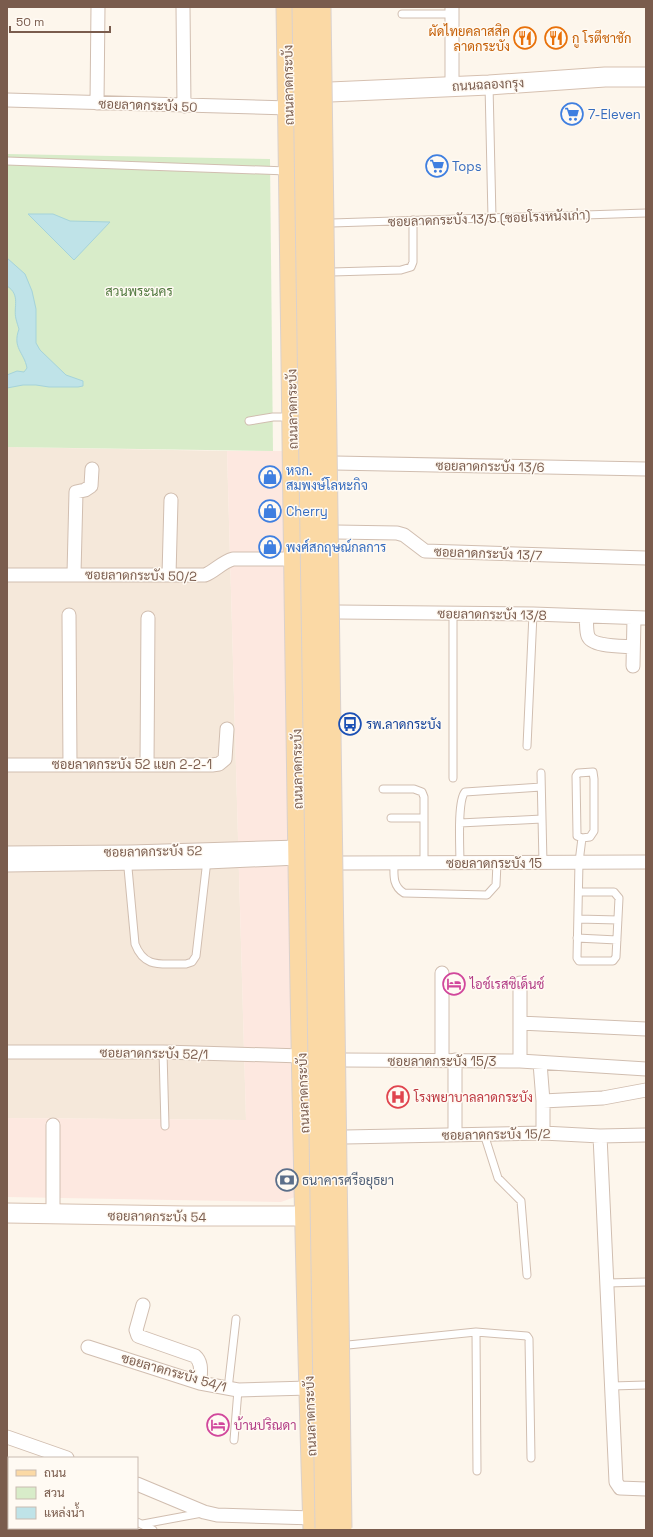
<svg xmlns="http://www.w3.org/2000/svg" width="653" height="1537" font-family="'Space Grotesk',Sarabun,sans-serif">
	<rect width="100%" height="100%" fill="#fdf6ec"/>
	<path fill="#f5e8da" d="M7,447L227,451L246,1120L7,1118Z"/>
	<path fill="#fde8e0" d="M227,451H287L295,1197L281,1202L7,1197V1118L246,1120Z"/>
	<path fill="#d8ecc9" d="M7,154L270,159L273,451L7,447Z"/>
	<path fill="#bfe3e8" stroke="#a5d3da" d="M28,214H53L70,221L110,222L74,260Z
		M7,258L25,274L32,291L36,309V343L40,350L66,375L83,381V386L78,387H49L36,385H23L7,388V375L17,371L24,372L27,368C24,352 12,348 19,329C18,326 17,323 16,319C13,307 21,295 7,286Z"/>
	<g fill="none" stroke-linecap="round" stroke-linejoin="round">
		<g stroke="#d1beb0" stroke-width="9">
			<path id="lane" d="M402,14H452
				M489,85L492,218
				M7,161L287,171
				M332,223L646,213
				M332,272L401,270L411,267L413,262V220
				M249,421L273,417H292
				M453,613V778
				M527,746L533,614
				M541,773L543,863
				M383,789H414L422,792L424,797V863
				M391,818H423
				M460,823L542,819
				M130,860L128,868L135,944C145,970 163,963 186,964L192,962L196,956L207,860
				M394,863C394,874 392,886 404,893L487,895L496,885L497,863
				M460,863C460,849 457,801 465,792L541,787
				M579,892H614L619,898L616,957L613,961H579L577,958L579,862L582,838L577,836V834L576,776L578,773L593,772L594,779V831L590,837L582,838
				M578,919L618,920
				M577,938L617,940
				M163,1052L165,1126
				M484,1134L498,1178L521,1201L527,1275
				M607,1283L646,1282
				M476,1332L477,1471
				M348,1345L476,1332L527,1336L529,1339L531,1458
				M612,1386L646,1385
				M228,1389L236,1319
				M234,1440L238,1390
				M7,1471H9
				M137,1522L153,1530
				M143,1524L202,1513"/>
		</g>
		<g stroke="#d1beb0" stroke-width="15">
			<path id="street" d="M183,7L184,106
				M452,86V7
				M7,100L289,108
				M97,103L98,7
				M335,463L646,469
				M336,532L397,533L404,535L425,551L646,558
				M74,574L76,492L85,490L91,486L92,469
				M7,575H205C215,571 222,562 233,559H294
				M169,575L171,500
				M338,612L533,614L646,618
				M69,615L70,764
				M586,617C587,622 586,631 588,636C592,647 623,646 633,647
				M633,666L634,618
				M7,765H212L219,764L225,759L227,729
				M147,765L148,618
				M7,853L131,852L299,847
				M342,863L646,862
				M7,865L207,862L298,858
				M520,983V1061
				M520,1023L646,1029
				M7,1052H163L302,1056
				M344,1060L520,1061L646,1069
				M442,1060V973
				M540,1063L543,1101V1133
				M543,1101L603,1098L646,1090
				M455,1134V1060
				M600,1136L616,1482L620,1488L646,1489
				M345,1137L543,1133L600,1136L646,1135
				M53,1214V1125
				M143,1305L136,1330L138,1336L195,1356C203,1363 200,1373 200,1383
				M88,1347L200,1383L238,1390L309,1388
				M7,1437L67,1458
				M137,1484L204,1512L217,1515L314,1518"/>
		</g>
		<g stroke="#d6c0b0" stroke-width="21">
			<path id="secondary" d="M330,92L489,85L605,77H646
				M7,1213L186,1216H306"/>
		</g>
		<g stroke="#dad1cd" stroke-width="23">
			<path id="primary" d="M287,7C295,515 298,1022 314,1530"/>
		</g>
		<use href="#lane" stroke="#fff" stroke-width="7"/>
		<use href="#street" stroke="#fff" stroke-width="13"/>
		<use href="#secondary" stroke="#fff" stroke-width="19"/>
		<use href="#primary" stroke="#fbd9a5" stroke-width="21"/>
		<g stroke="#dad1cd" stroke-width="23" stroke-linecap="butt">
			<path id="primary-bridge" d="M303,7L326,1528
				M320,7L341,1528"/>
		</g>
		<use href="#primary-bridge" stroke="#fbd9a5" stroke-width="21"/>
	</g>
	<defs>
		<g id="restaurant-ring" transform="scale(1.15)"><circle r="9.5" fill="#fffaf3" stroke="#e8710a" stroke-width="1.5"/><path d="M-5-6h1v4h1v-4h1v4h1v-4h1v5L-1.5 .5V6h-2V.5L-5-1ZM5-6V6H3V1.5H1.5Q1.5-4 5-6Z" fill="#e8710a"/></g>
		<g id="supermarket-ring" transform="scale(1.15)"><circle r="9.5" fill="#fffaf3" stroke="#3f7fe0" stroke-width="1.5"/><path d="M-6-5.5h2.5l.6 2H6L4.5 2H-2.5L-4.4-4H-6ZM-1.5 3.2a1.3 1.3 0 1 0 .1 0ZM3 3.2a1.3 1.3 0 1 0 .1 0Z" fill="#3f7fe0"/></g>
		<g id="shop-ring" transform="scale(1.15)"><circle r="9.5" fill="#fffaf3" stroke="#3f7fe0" stroke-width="1.5"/><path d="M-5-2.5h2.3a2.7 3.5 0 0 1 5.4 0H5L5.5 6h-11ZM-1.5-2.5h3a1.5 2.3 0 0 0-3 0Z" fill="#3f7fe0"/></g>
		<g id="bus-ring" transform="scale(1.15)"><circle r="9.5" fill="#fffaf3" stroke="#1a4fb4" stroke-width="1.5"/><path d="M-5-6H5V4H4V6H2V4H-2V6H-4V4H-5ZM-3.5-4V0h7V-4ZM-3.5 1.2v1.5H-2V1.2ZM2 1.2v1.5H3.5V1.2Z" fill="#1a4fb4"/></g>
		<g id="hotel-ring" transform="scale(1.15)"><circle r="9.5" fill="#fffaf3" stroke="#d1479c" stroke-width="1.5"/><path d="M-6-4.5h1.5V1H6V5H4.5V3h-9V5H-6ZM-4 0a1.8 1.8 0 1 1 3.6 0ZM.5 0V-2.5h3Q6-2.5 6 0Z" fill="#d1479c"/></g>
		<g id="hospital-ring" transform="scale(1.15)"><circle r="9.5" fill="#fffaf3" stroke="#e0444e" stroke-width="1.5"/><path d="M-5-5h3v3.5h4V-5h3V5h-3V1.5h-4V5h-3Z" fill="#e0444e"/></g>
		<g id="bank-ring" transform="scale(1.15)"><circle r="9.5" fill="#fffaf3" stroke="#5c6f8a" stroke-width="1.5"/><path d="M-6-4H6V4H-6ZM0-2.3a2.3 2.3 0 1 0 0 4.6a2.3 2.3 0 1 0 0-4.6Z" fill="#5c6f8a"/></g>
	</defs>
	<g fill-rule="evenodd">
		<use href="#restaurant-ring" x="525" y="38"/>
		<use href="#restaurant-ring" x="556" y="38"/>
		<use href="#supermarket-ring" x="572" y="114"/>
		<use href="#supermarket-ring" x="437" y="166"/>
		<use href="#shop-ring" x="270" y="477"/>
		<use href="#shop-ring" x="270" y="511"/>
		<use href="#shop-ring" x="270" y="547"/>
		<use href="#bus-ring" x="350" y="724"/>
		<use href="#hotel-ring" x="454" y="984"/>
		<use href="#hospital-ring" x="398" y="1097"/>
		<use href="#bank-ring" x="287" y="1180"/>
		<use href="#hotel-ring" x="218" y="1425"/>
	</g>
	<g text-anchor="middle" stroke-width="3" stroke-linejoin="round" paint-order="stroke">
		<g font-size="13" fill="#c56008" stroke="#fffaf3" text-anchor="end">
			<text x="510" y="36">ผัดไทยคลาสสิค<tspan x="510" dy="15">ลาดกระบัง</tspan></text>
			<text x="572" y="43" text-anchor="start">กู โรตีชาชัก</text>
		</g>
		<g font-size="13" fill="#7a5c4d" stroke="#fffaf3">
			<text transform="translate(488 84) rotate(-3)" y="5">ถนนฉลองกรุง</text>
			<text transform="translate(288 85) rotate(-91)" y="5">ถนนลาดกระบัง</text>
			<text transform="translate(148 105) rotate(2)" y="5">ซอยลาดกระบัง 50</text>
			<text transform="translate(489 218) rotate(-2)" y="5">ซอยลาดกระบัง 13/5 (ซอยโรงหนังเก่า)</text>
			<text transform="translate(292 409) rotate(-91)" y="5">ถนนลาดกระบัง</text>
			<text transform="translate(490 466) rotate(1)" y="5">ซอยลาดกระบัง 13/6</text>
			<text transform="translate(488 553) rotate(2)" y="5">ซอยลาดกระบัง 13/7</text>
			<text transform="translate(141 575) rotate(1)" y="5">ซอยลาดกระบัง 50/2</text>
			<text transform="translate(492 614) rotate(1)" y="5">ซอยลาดกระบัง 13/8</text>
			<text x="132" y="769">ซอยลาดกระบัง 52 แยก 2-2-1</text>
			<text transform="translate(297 769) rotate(-91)" y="5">ถนนลาดกระบัง</text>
			<text transform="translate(153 851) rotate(-1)" y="5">ซอยลาดกระบัง 52</text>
			<text x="494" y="868">ซอยลาดกระบัง 15</text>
			<text transform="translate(154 1053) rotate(1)" y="5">ซอยลาดกระบัง 52/1</text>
			<text x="442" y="1066">ซอยลาดกระบัง 15/3</text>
			<text transform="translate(303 1093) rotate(-92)" y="5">ถนนลาดกระบัง</text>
			<text transform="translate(496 1134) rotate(-1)" y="5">ซอยลาดกระบัง 15/2</text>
			<text transform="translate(157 1216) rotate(1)" y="5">ซอยลาดกระบัง 54</text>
			<text transform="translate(174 1372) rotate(16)" y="5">ซอยลาดกระบัง 54/1</text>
			<text transform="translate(310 1416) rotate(-92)" y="5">ถนนลาดกระบัง</text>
		</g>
		<g font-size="13" fill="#366cbe" stroke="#fffaf3" text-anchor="start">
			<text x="588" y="119">7-Eleven</text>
			<text x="452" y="171">Tops</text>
			<text x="286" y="475">หจก.<tspan x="286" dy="15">สมพงษ์โลหะกิจ</tspan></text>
			<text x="286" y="516">Cherry</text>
			<text x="286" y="552">พงศ์สกฤษณ์กลการ</text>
		</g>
		<g font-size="13" fill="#537a41" stroke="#fffaf3">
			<text x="139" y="296">สวนพระนคร</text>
		</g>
		<g font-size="13" fill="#164399" stroke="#fffaf3" text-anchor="start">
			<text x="366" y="729">รพ.ลาดกระบัง</text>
		</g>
		<g font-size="13" fill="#b23c85" stroke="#fffaf3" text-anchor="start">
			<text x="470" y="989">ไอช์เรสซิเด็นช์</text>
			<text x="234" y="1430">บ้านปริณดา</text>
		</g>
		<g font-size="13" fill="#be3a42" stroke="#fffaf3" text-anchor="start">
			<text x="414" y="1102">โรงพยาบาลลาดกระบัง</text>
		</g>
		<g font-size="13" fill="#4e5e75" stroke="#fffaf3" text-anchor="start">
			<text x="302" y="1185">ธนาคารศรีอยุธยา</text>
		</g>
	</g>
	<rect width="653" height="1537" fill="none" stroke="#7a5c4d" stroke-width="16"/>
	<rect x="8" y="1457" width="130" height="72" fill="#fffaf3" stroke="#cabbb1"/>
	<rect x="16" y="1470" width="20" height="6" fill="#fbd9a5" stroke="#cabbb1"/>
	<text x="44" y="1477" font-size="12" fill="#7a5c4d">ถนน</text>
	<rect x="16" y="1487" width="20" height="12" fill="#d8ecc9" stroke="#cabbb1"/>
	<text x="44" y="1497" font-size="12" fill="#7a5c4d">สวน</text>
	<rect x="16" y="1507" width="20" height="12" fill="#bfe3e8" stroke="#cabbb1"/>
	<text x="44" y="1517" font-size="12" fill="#7a5c4d">แหล่งน้ำ</text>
	<path d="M10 26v6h100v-6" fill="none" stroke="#7a5c4d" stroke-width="2"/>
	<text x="16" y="26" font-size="12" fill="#7a5c4d" stroke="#fffaf3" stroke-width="3" paint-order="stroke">50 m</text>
</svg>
